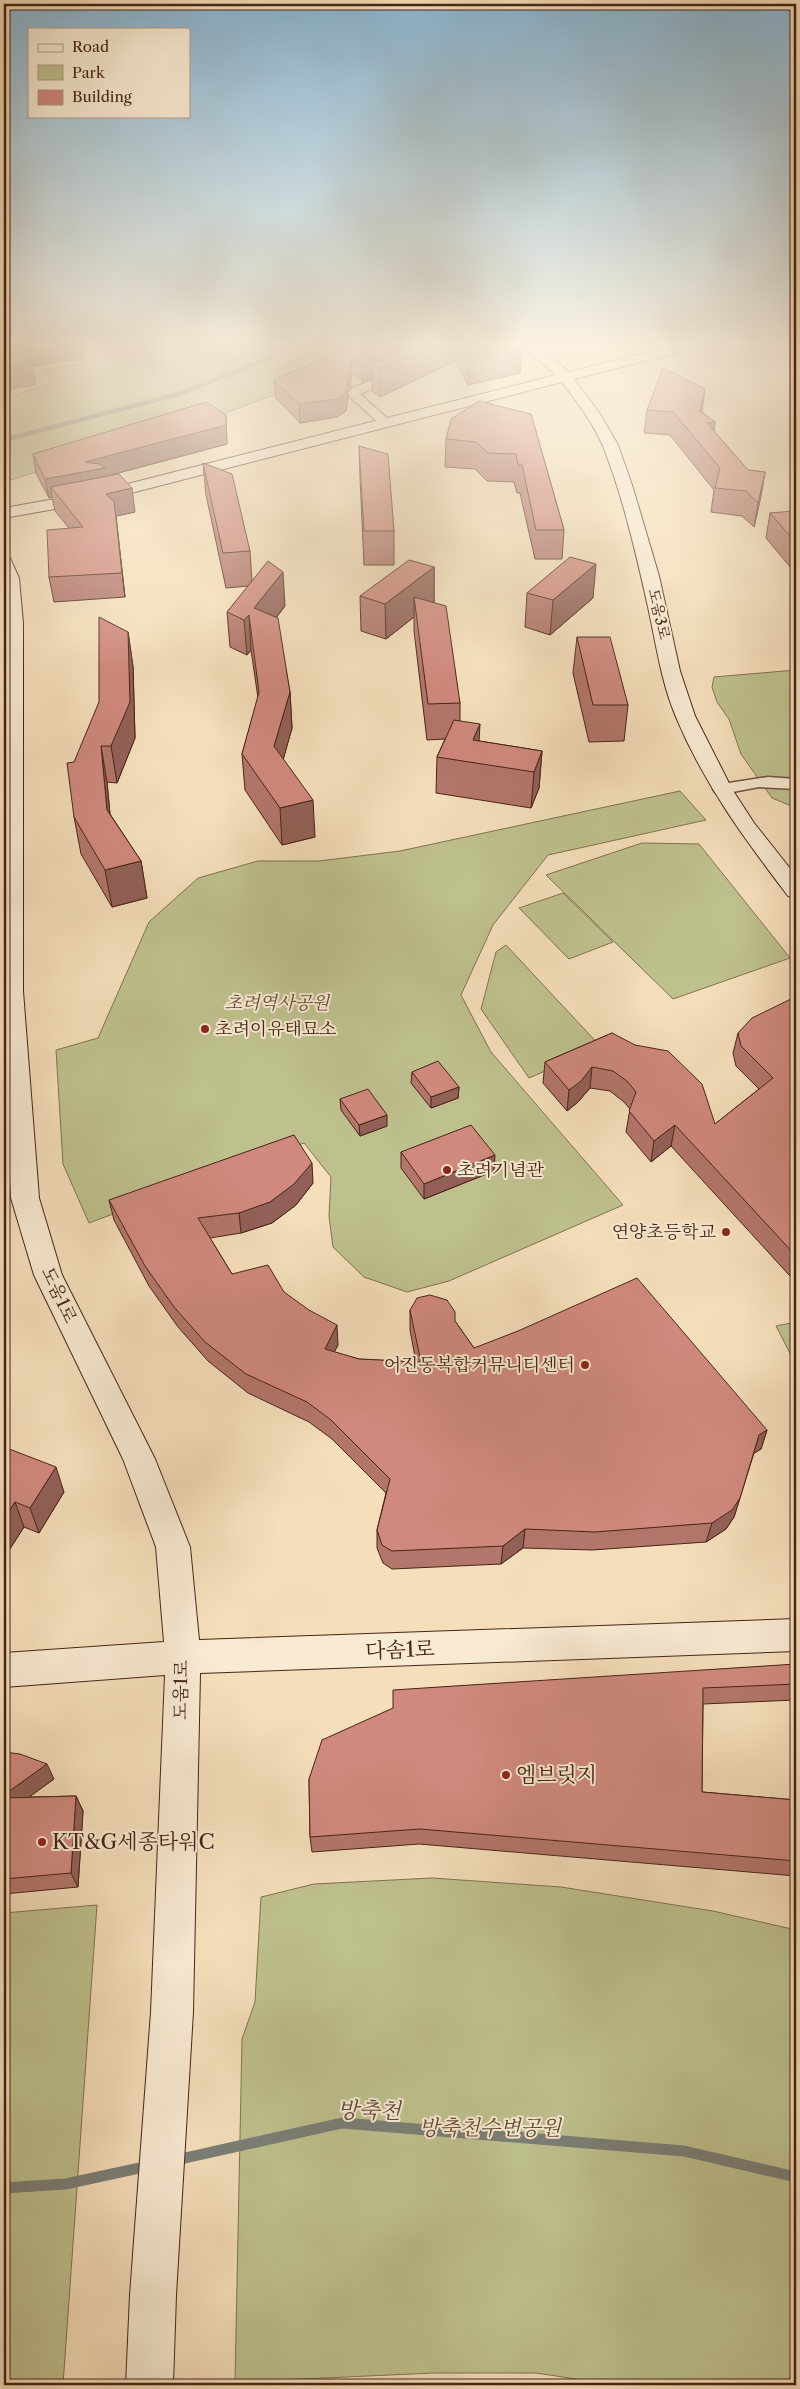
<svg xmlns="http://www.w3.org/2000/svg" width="800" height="2389" font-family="'Libre Caslon Text','Noto Serif KR',serif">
	<rect width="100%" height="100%" fill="#f5dfbb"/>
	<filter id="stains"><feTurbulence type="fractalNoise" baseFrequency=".004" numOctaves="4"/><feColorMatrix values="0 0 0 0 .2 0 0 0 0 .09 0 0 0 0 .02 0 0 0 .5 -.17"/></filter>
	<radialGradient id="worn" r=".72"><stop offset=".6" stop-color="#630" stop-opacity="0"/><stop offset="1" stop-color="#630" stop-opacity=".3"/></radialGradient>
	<path fill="#bec18e" stroke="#827252" d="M78,342H390L277,394L211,418L4,482V398L51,384L44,369L94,361Z
		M796,670V808L772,798L741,754L729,719L717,702L712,687L714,677Z
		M680,791L706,820L548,855L493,925L461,995L491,1052L623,1205L449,1281L407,1292L364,1277L333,1247L329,1216L331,1177L304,1143L89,1223L63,1164L56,1050L98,1038L149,922L198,878L258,861H319L400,851Z
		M642,843L699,844L790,958L673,999L546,875Z
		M563,893L613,942L569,959L519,908Z
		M506,945L601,1047L529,1078L481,1009L496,952Z
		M796,1322V1365L776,1326Z
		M432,1878L561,1887L713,1911L796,1930V2385H615L536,2373H434L235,2382L242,2039L255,2002L261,1897L314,1884Z
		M97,1905L63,2385H4V1913Z"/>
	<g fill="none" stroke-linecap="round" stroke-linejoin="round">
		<path stroke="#7b7f77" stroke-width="4.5" d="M4,440L182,393L309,342"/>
		<path stroke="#7b7f77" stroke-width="11" d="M176,2160L342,2123L684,2151L796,2177
			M4,2188L65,2184L148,2166"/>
		<g stroke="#72533f" stroke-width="3">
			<path id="street" d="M400,369L406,372L404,374L360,394L391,422L389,425H381L347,394L353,388Z
				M768,777L796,779V789L759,787L722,794L716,793L713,789L716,785Z"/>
		</g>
		<g stroke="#472416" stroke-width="2">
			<path id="secondary" d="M517,342H532L569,372L689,342H710L708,345L574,379L600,414L618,445L633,488L659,576L680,671L695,716L732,789L754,823L796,876V898L788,896C744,838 704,784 676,717C661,682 656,643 648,607C636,553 623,497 603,446C593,423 577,402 562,382L100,501L4,518V508L100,491L556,375Z
				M4,557L10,558L19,578L23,623V991L39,1198L62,1275L155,1459L190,1547L199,1640L796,1619V1651L200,1673L193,2012L176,2295L173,2385H126L130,2295L151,2012L165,1675L4,1687V1653L164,1642L156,1547L123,1459L34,1275L11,1198L4,1072Z"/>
		</g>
		<use href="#street" fill="#f8ead3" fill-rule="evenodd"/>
		<use href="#secondary" fill="#f8ead3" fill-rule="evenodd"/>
	</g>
	<path fill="#b3766c" stroke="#472416" d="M363,342H518L522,346L520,373L468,385L455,361L380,397L372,391V378L362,382L352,373L350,389L348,391V398L346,411L337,417L300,423L276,398L274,380Z
		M791,342H796V372L790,365L791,359L789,353Z
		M647,410L702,412L715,422L714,431L748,470L765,472L761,496L754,527L742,516L711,512L714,490L670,435L644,433Z
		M531,414L564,530L562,559H535L520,493H517L514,482L487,481L475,469L445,467L446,439Z
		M226,415L227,444L107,476L135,512L116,516L125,597L54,602L49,577L69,528L55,511L52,497L49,498L36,473L33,454Z
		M359,446L394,531V565H364L360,478Z
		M203,463L250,551L252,581L285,606L276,618L290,692L292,728L283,759L315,837L282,845L245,790L242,754L258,698L251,650L247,655L230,647L227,612L249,586L226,588L206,495Z
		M770,513H796V568H791L766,538Z
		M434,567V602H433L460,703V721L479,741L542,751L539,788L531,808L436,793L437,757L445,739L427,740L414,631V617L386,639L361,631L360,596Z
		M527,593L593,598L550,635L525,627Z
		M128,632L133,667L135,738L117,783L107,782L110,814L141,861L147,898L112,907L81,854L74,817Z
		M577,637L628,705L624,741L589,742L573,673Z
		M796,999V1274L790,1276L671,1146L651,1162L626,1132L630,1109L624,1102L610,1091L590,1088L578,1102L567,1111L543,1083L545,1062L612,1033L715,1124L759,1089L736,1066L733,1053L738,1033Z
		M412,1072L459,1087L458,1098L431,1108L411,1083Z
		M340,1099L387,1126L360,1136L341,1110Z
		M401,1152L494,1171L424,1199L401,1168Z
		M313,1183L296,1205L272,1223L241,1233L210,1238L232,1274L284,1292L338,1345L334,1352L359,1359L416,1362L410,1330V1310L455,1321L474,1348L767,1430L761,1449L754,1453L734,1517L726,1529L706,1542L592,1550L523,1548L501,1564L392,1569L383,1563L377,1548V1530L386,1493L332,1439L309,1422L248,1393L208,1361L178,1327L149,1286L114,1220L109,1200Z
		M4,1447L64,1492L39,1533L24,1527L4,1558Z
		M796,1664V1700L703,1704L702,1792L796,1800V1876L419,1844L312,1852L310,1837L309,1779Z
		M4,1752L54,1779L29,1797L76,1796L83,1811L78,1887L4,1894Z"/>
	<path fill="#926058" stroke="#472416" d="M20,342H82L84,359L32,366L36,385L4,390V364Z
		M416,342H456L455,361L380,397L379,369L372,363V378L362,382V364Z
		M522,346L520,373L468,385L469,357Z
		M352,355V373L350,389L348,391V398L346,411L337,417L300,423L299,404L345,376Z
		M705,389L702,412L700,411Z
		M226,415L227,444L107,476L51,487L52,497L49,498L45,479L85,462Z
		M715,422L711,445L707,423Z
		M765,472L761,496L754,527L758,503Z
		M132,488L135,512L116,516L125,597L122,573L106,494Z
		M796,544V568H791Z
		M596,564L593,598L550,635L553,600Z
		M434,567V602L417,615L414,597V617L386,639L385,604Z
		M283,572L285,606L257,642L254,608Z
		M249,615L251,650L247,655L244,620Z
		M128,632L133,667L135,738L117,783L111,746Z
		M290,692L292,728L277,782L274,746Z
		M480,724L478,760L473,740Z
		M101,746L107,782L113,847L107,810Z
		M542,751L539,788L531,808L534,772Z
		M313,800L315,837L282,845L280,808Z
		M141,861L147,898L112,907L105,870Z
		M592,1067L590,1088L578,1102L567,1111L569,1090Z
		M459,1087L458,1098L431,1108V1097Z
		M387,1115V1126L360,1136L359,1125Z
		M675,1125L671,1146L651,1162L654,1141Z
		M495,1155L494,1171L424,1199V1184Z
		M312,1163L313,1183L296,1205L272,1223L241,1233L239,1213Z
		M796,1258V1274L790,1276Z
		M337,1325L338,1345L326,1368L325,1349Z
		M767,1430L761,1449L753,1454L759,1435Z
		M56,1467L64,1492L39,1533L30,1508Z
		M740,1498L734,1517L726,1529L706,1542L712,1523Z
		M15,1502L24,1527L4,1558V1519Z
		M525,1529L523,1548L501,1564L503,1546Z
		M47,1764L54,1779L7,1813L4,1808V1795Z
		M76,1796L83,1811L78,1887L71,1873Z"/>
	<path fill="#d0897e" stroke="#472416" d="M4,342H26H20L31,360L4,364Z
		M363,342H416L362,364L352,355L349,370L345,376L348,379L346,393L336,399L299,404L274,380Z
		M421,342H440L379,369L372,363Z
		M460,342H518L522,346L469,357Z
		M663,368L705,389L700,411L715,422L707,423L748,470L765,472L758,503L746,491L715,488L720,468L673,412L647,410Z
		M479,401L531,414L564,530H536L522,465H518L516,454L488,453L476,442L446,439L451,419Z
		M206,402L226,415V425L85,462L100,464L105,468L45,479L33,454Z
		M359,446L388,454L394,531H364Z
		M203,463L232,474L250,551L223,553Z
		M119,474L132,488L106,494L114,502L122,573L49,577L47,530L83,527L51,487Z
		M794,511L796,513V543L770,513Z
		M570,557L596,564L553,600L527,593Z
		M409,560L434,567L385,604L360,596Z
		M268,561L283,572L254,608L278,618L290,692L274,746L313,800L280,808L242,754L259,692L249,615L244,620L227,612Z
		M414,597L446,606L460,703L428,704Z
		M99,617L128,632L130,702L111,746H101L107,810L141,861L105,870L74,817L67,763L74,762L99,702Z
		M577,637H610L628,705H593Z
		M454,720L480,724L473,740L542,751L534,772L437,757Z
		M791,999H796V1256L675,1125L654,1141L629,1111L636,1092L627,1081L613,1071L592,1067L581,1081L569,1090L545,1062L612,1033L635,1045L668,1051L702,1084L715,1124L773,1078L741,1046L738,1033L752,1018Z
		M438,1061L459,1087L431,1097L412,1072Z
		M368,1089L387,1115L359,1125L340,1099Z
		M471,1125L495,1155L424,1184L401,1152Z
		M294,1135L312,1163L294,1184L270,1202L239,1213L198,1218L232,1274L268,1265L284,1292L309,1310L337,1325L325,1349L359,1359L421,1362L410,1310L417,1298L430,1295L447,1300L455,1312V1321L474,1348L518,1331L637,1278L767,1430L759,1435L740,1498L732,1510L712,1523L595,1532L525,1529L503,1546L392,1551L382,1545L377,1530L390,1479L331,1420L307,1402L246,1374L205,1342L174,1307L145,1266L109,1200Z
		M4,1447L56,1467L30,1508L15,1502L4,1519Z
		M796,1664V1684L703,1688L702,1792L796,1800V1861L420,1829L310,1837L309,1779L322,1740L393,1708V1690Z
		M4,1752L20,1754L47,1764L4,1795Z
		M76,1796L71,1873L4,1879V1798Z"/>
	<linearGradient id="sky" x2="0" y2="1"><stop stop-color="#8ab7d5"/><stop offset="0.51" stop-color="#faf1e0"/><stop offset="1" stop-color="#faf1e0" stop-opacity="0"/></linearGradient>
	<rect width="800" height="676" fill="url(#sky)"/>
	<g fill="#8f2418" stroke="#f8ead3" stroke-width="2">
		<circle cx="205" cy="1029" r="5"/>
		<circle cx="447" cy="1170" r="5"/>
		<circle cx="726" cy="1232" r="5"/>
		<circle cx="585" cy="1365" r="5"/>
		<circle cx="506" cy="1775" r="5"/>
		<circle cx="42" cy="1842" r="5"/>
	</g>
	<g text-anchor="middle" stroke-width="4" stroke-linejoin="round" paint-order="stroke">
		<g font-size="15" fill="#472416" stroke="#f8ead3">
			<text transform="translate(659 614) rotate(77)" y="5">도움3로</text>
		</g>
		<g font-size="18" font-style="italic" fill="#654b34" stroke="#f8ead3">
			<text x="277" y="1009">초려역사공원</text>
		</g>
		<g font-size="18" fill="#472416" stroke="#f8ead3" text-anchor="start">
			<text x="215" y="1035">초려이유태묘소</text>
			<text x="457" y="1176">초려기념관</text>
			<text x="716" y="1238" text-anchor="end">연양초등학교</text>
			<text x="575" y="1371" text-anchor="end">어진동복합커뮤니티센터</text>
		</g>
		<g font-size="18" fill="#472416" stroke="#f8ead3">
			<text transform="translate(59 1295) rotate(65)" y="6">도움1로</text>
			<text transform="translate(181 1690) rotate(-89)" y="6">도움1로</text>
		</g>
		<g font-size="21" fill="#472416" stroke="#f8ead3">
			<text transform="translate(400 1650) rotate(-2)" y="7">다솜1로</text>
		</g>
		<g font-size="21" fill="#472416" stroke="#f8ead3" text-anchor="start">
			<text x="516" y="1782">엠브릿지</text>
			<text x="52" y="1849">KT&amp;G세종타워C</text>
		</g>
		<g font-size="21" font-style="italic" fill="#654b34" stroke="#f8ead3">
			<text x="490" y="2135">방축천수변공원</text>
		</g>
		<g font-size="22" font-style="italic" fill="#5d4a3e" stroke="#f8ead3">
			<text transform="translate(369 2110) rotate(1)" y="8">방축천</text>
		</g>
	</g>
	<rect width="800" height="2389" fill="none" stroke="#f5dfbb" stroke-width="20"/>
	<rect x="5" y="5" width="790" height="2379" fill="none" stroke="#472416" stroke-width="2.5"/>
	<rect x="10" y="10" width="780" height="2369" fill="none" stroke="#472416"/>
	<rect x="28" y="28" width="162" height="90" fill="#f8ead3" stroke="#b19b87"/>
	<rect x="38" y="44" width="25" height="8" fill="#f8ead3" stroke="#b19b87"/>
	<text x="72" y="52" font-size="15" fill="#472416">Road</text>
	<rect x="38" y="65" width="25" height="15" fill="#bec18e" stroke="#b19b87"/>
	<text x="72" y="78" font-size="15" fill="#472416">Park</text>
	<rect x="38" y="90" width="25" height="15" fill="#d0897e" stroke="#b19b87"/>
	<text x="72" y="102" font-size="15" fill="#472416">Building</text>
	<rect width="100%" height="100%" filter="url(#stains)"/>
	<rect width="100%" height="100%" fill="url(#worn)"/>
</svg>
